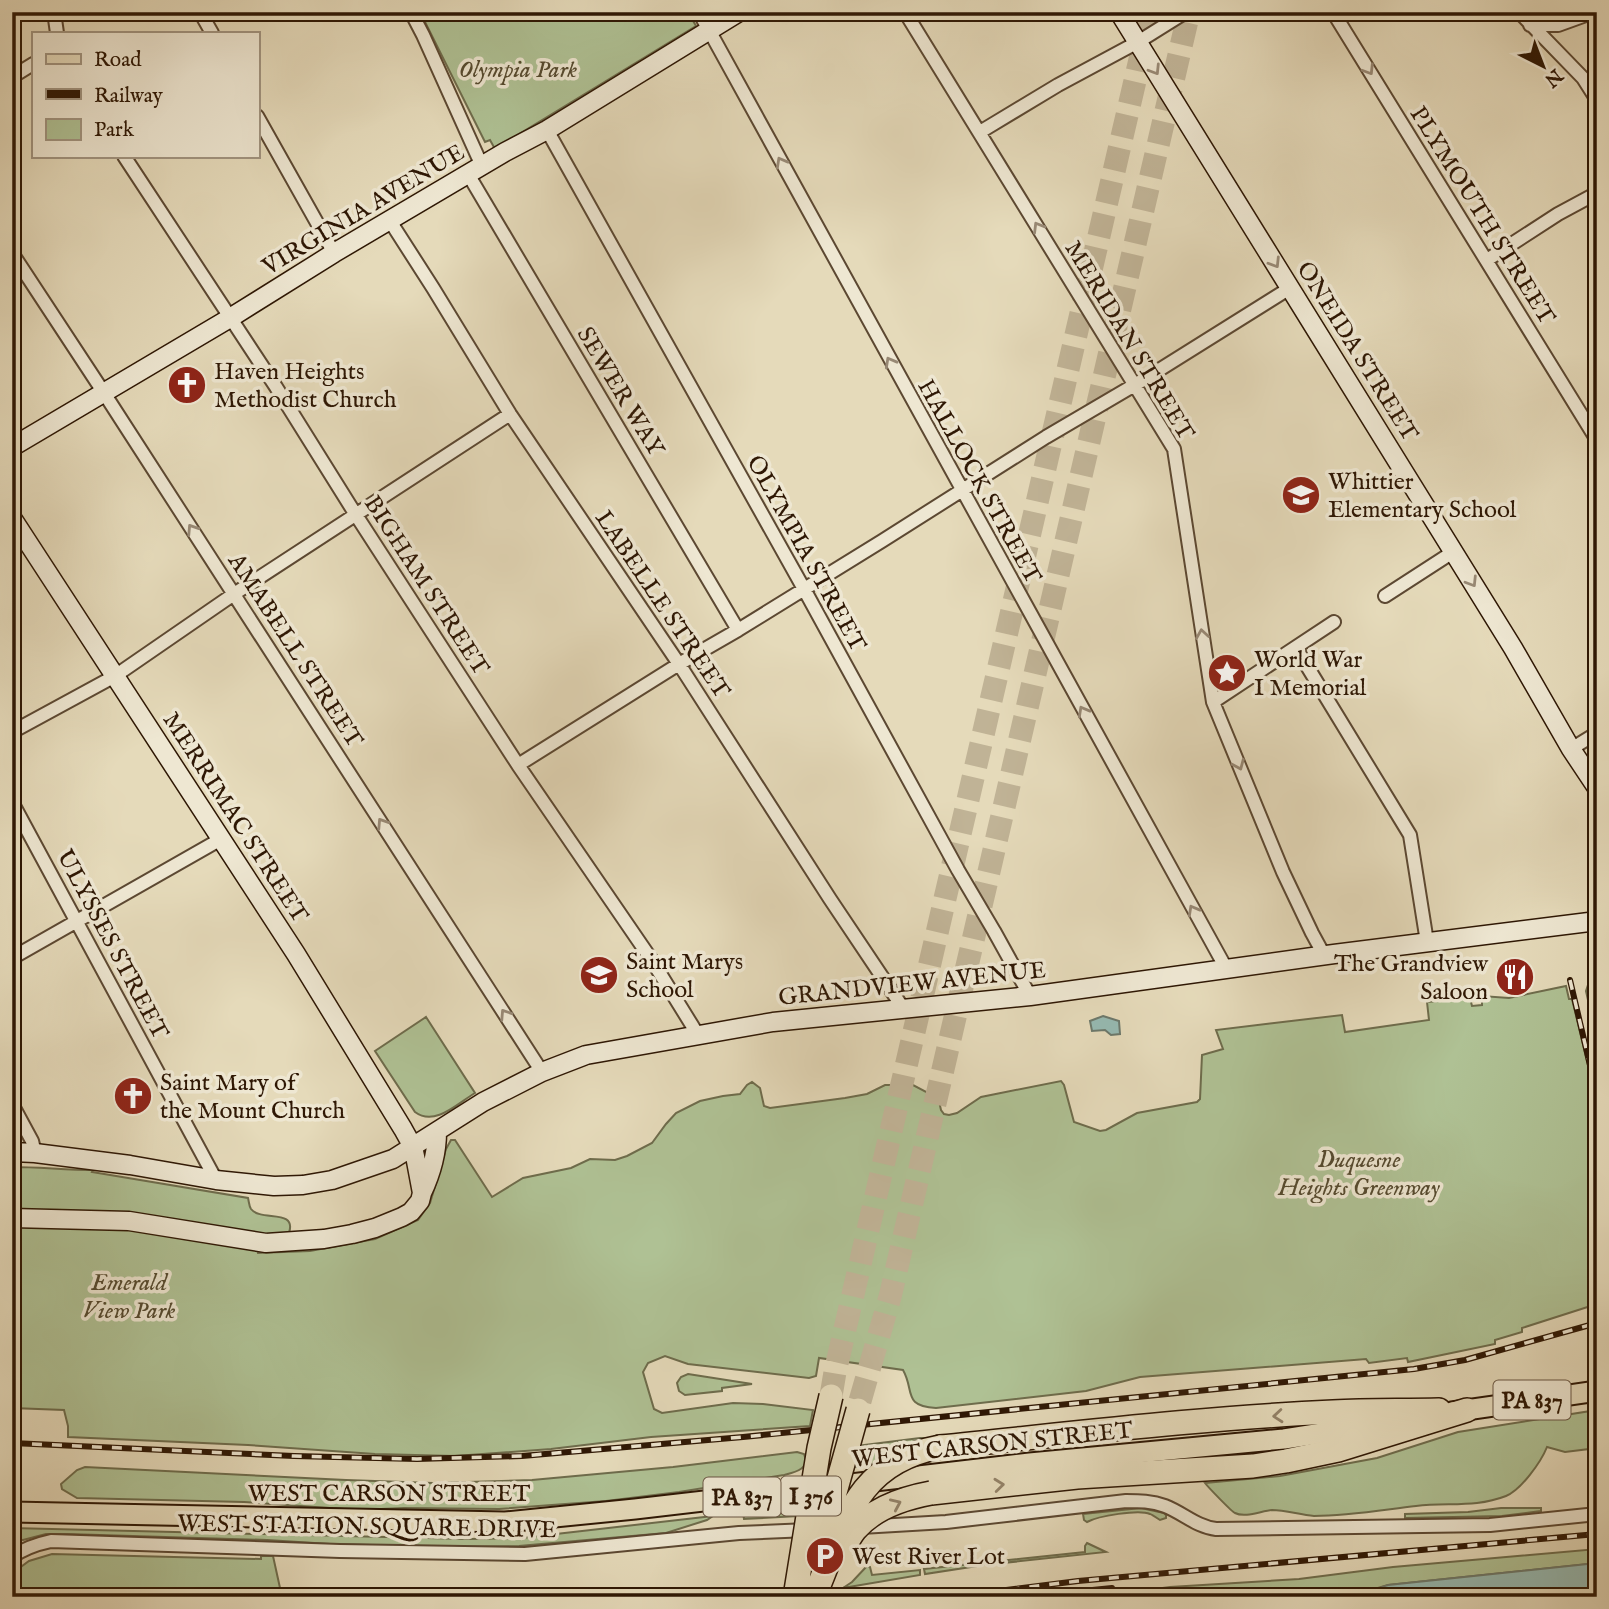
<svg xmlns="http://www.w3.org/2000/svg" width="1609" height="1609" font-family="'IM FELL English',serif">
	<rect width="100%" height="100%" fill="#e5daba"/>
	<filter id="stains"><feTurbulence type="fractalNoise" baseFrequency=".00286" numOctaves="4"/><feColorMatrix values="0 0 0 0 .2 0 0 0 0 .09 0 0 0 0 .02 0 0 0 .5 -.17"/></filter>
	<radialGradient id="worn" r=".72"><stop offset=".6" stop-color="#630" stop-opacity="0"/><stop offset="1" stop-color="#630" stop-opacity=".3"/></radialGradient>
	<path fill="#afc194" stroke="#6e6c4c" stroke-width="2" d="M420,12H688L696,26L495,149L490,140L485,142Z
		M1595,978H1597V1041L1586,991L1589,982Z
		M1566,986L1569,999H1572L1597,1102V1304L1522,1328V1332L1495,1340V1344L1408,1362L1407,1358L1369,1363L1366,1359L1140,1377L1086,1391L936,1408C902,1406 915,1391 903,1370L819,1358L816,1376L809,1378L688,1364L665,1356L648,1363L643,1372L654,1409L662,1413L733,1403L763,1404L813,1410L810,1426L651,1437L551,1449L455,1456L375,1454L248,1445L68,1437V1426L64,1410L12,1408V1167C39,1167 66,1170 93,1170L92,1172L248,1198C249,1202 249,1206 251,1209C261,1222 297,1208 289,1233L272,1235L254,1233L258,1253L310,1251L375,1239L418,1220L430,1203L446,1149L451,1140H455L492,1197L523,1178L571,1168L590,1159L615,1160L627,1156L652,1143L666,1124L676,1113L700,1101L723,1096L740,1094L747,1085L752,1082L760,1088L764,1106L770,1108L845,1098L867,1094L885,1085H913L934,1096L939,1101L941,1110L944,1114L949,1115L957,1113L981,1097L1061,1081L1064,1085L1074,1122L1100,1131L1106,1130L1137,1113L1197,1102L1200,1099L1202,1055L1223,1049L1216,1030L1342,1015L1345,1032L1429,1020L1427,1002L1470,998L1472,1006L1482,1005V996L1509,998Z
		M426,1017L475,1093C458,1103 435,1127 415,1112L375,1051Z
		M688,1374L752,1384L722,1388V1391L685,1395L679,1391L677,1383L681,1377Z
		M1597,1410V1448L1565,1452L1547,1447C1541,1462 1521,1490 1506,1496C1475,1508 1448,1502 1416,1506C1382,1510 1349,1516 1314,1516C1300,1515 1286,1510 1272,1510C1261,1511 1245,1518 1235,1513C1232,1512 1208,1487 1205,1483L1280,1476L1377,1458L1458,1432Z
		M920,1438H925L926,1440C903,1451 879,1466 852,1467L857,1446Z
		M797,1452L804,1454C810,1469 796,1472 784,1475L679,1492L606,1501L499,1509L404,1508L358,1510L244,1502L77,1498L62,1489L61,1484L77,1470L85,1467L346,1480L433,1483L532,1480L673,1467Z
		M800,1505L798,1516L744,1519L743,1512Z
		M1141,1508L1164,1513L1166,1515V1518L1160,1520C1160,1520 1151,1514 1150,1514C1139,1509 1098,1516 1087,1522L1084,1520L1083,1514Z
		M1501,1508H1541V1511L1502,1516L1405,1518V1514L1468,1512Z
		M713,1516L707,1520L666,1533L519,1546L449,1547L330,1544L267,1540L67,1534H46L23,1540L12,1539V1528L467,1539L521,1538Z
		M1087,1543L1106,1552L984,1565L925,1574L924,1569L1085,1552V1546Z
		M1597,1549V1563L1388,1585L1378,1588L1366,1595L1358,1597H1344L1316,1592L1281,1597H1094L1170,1587L1299,1579L1393,1567Z
		M52,1554L261,1559V1556H273L282,1597H12V1574L14,1572L29,1561Z
		M867,1566L870,1567L872,1575L920,1570V1575L843,1588L852,1582Z"/>
	<path fill="#96bab2" stroke="#6c796c" stroke-width="2" d="M1103,1016L1119,1021L1120,1034L1111,1035L1105,1030L1092,1031L1090,1021Z
		M1597,1563V1597H1352C1366,1596 1375,1589 1388,1585Z"/>
	<g fill="none" stroke-linecap="round" stroke-linejoin="round">
		<path stroke="#c0b396" stroke-width="23" stroke-dasharray="23 11" stroke-linecap="butt" d="M831,1396L835,1372L1151,12
			M860,1401L890,1297L1189,12"/>
		<g stroke="#5c4832" stroke-width="16">
			<path id="street" d="M54,12L57,33
				M200,12L212,33
				M411,12L423,35L482,166
				M699,12L1227,970
				M905,12L1174,449L1213,702L1283,872L1312,933L1324,955
				M1333,12L1597,440
				M1519,12L1583,78L1597,100
				M1530,25H1558L1594,12
				M1530,25L1543,12
				M12,77L33,64
				M257,116L334,253
				M547,130L804,589L958,870L994,931L1030,996
				M980,132L1058,85L1138,42L1186,12
				M124,156L276,387L356,515L518,765L651,959L698,1035
				M468,174L738,630
				M390,221L433,288L510,414L679,664L830,899L903,1008
				M12,253L104,393L542,1072
				M1487,260L1558,214L1597,193
				M1385,596L1453,552
				M1296,648L1410,835L1427,942
				M1213,702L1334,622
				M12,732L115,676L234,594L510,414
				M1571,749L1597,733
				M518,765L679,664L738,630L882,541L1046,437L1143,380L1290,288
				M12,802L216,1180
				M12,958L221,839
				M12,1104L32,1141L35,1153
				M861,1527L946,1522L1126,1501C1139,1501 1152,1501 1165,1506C1183,1513 1197,1527 1216,1529L1490,1525L1597,1514
				M12,1557C24,1548 37,1544 51,1541L340,1551L525,1554L739,1533L808,1530"/>
		</g>
		<g stroke="#2e1704" stroke-width="21">
			<path id="secondary" d="M1119,12L1513,648L1571,749L1597,788
				M12,447L230,318L334,253L505,152L547,130L739,12
				M12,518L296,954L403,1129L413,1147L416,1161L422,1193L420,1201L411,1212L402,1217L375,1228L352,1234L324,1239L266,1243L129,1221L12,1218
				M12,1152L35,1153L130,1165L216,1180L274,1186L303,1185L332,1180L393,1159L483,1102L542,1072L586,1055L773,1022L1030,996L1334,954L1597,921
				M422,1193C431,1174 437,1153 437,1132"/>
		</g>
		<g stroke="#2e1704" stroke-width="23">
			<path id="primary" d="M1452,1412L1597,1391
				M12,1512L505,1522L635,1509L1030,1463L1284,1439L1412,1419"/>
		</g>
		<g stroke="#2e1704" stroke-width="26">
			<path id="highway" d="M940,1447C1070,1434 1202,1418 1333,1412C1368,1410 1404,1411 1439,1410
				M931,1493L1077,1477L1253,1466L1286,1461L1338,1450L1467,1410"/>
		</g>
		<use href="#street" stroke="#eee7d2" stroke-width="12"/>
		<use href="#secondary" stroke="#eee7d2" stroke-width="18"/>
		<use href="#primary" stroke="#e5daba" stroke-width="19"/>
		<use href="#highway" stroke="#e5daba" stroke-width="23"/>
		<g stroke="#2e1704" stroke-width="6">
			<path id="rail" d="M1570,980L1597,1095
				M12,1443L294,1456L417,1459L522,1456L743,1437L1414,1369L1465,1360L1597,1323
				M1053,1594L1112,1588
				M950,1597L1078,1581L1597,1534"/>
		</g>
		<use href="#rail" stroke="#eee7d2" stroke-width="3.5" stroke-dasharray="10" stroke-linecap="butt"/>
		<g stroke="#2e1704" stroke-width="26" stroke-linecap="butt">
			<path id="highway-bridge" d="M843,1549C847,1543 850,1536 855,1530C873,1509 904,1498 931,1493
				M819,1550L858,1410
				M795,1597L819,1448L831,1396
				M814,1597C844,1528 853,1463 940,1447"/>
		</g>
		<use href="#highway-bridge" stroke="#e5daba" stroke-width="23"/>
	</g>
	<defs><path id="oneway-chevron" d="M-2-3.5L2.5 0L-2 3.5" fill="none" stroke-width="1.6" stroke-linecap="round" stroke-linejoin="round" transform="scale(1.75)"/></defs>
	<g stroke="#988975">
		<use href="#oneway-chevron" transform="translate(1155 70) rotate(58)"/>
		<use href="#oneway-chevron" transform="translate(1369 70) rotate(58)"/>
		<use href="#oneway-chevron" transform="translate(781 162) rotate(-119)"/>
		<use href="#oneway-chevron" transform="translate(1038 227) rotate(-121)"/>
		<use href="#oneway-chevron" transform="translate(1275 263) rotate(58)"/>
		<use href="#oneway-chevron" transform="translate(890 362) rotate(-119)"/>
		<use href="#oneway-chevron" transform="translate(192 529) rotate(-123)"/>
		<use href="#oneway-chevron" transform="translate(1472 582) rotate(58)"/>
		<use href="#oneway-chevron" transform="translate(1202 634) rotate(-99)"/>
		<use href="#oneway-chevron" transform="translate(1083 711) rotate(-119)"/>
		<use href="#oneway-chevron" transform="translate(1239 765) rotate(67)"/>
		<use href="#oneway-chevron" transform="translate(382 823) rotate(-123)"/>
		<use href="#oneway-chevron" transform="translate(1193 910) rotate(-119)"/>
		<use href="#oneway-chevron" transform="translate(505 1014) rotate(-123)"/>
	</g>
	<g stroke="#938268">
		<use href="#oneway-chevron" transform="translate(1278 1416) rotate(175)"/>
		<use href="#oneway-chevron" transform="translate(999 1485) rotate(-6)"/>
		<use href="#oneway-chevron" transform="translate(896 1504) rotate(-24)"/>
	</g>
	<defs>
		<g id="church-disc" transform="scale(2.0125)"><circle r="9.5" fill="#8f2418" stroke="#eee7d2"/><path d="M-1.2-6h2.4v3.5h3.3v2.4h-3.3V6h-2.4V-.1h-3.3v-2.4h3.3Z" fill="#fff"/></g>
		<g id="school-disc" transform="scale(2.0125)"><circle r="9.5" fill="#8f2418" stroke="#eee7d2"/><path d="M0-5L7-2L0 1L-7-2ZM-4 1L0 2.5L4 1V4Q0 6-4 4Z" fill="#fff"/></g>
		<g id="sight-disc" transform="scale(2.0125)"><circle r="9.5" fill="#8f2418" stroke="#eee7d2"/><path d="M0-6L1.8-2.2L6-1.7L2.9 1.2L3.7 5.4L0 3.3L-3.7 5.4L-2.9 1.2L-6-1.7L-1.8-2.2Z" fill="#fff"/></g>
		<g id="restaurant-disc" transform="scale(2.0125)"><circle r="9.5" fill="#8f2418" stroke="#eee7d2"/><path d="M-5-6h1v4h1v-4h1v4h1v-4h1v5L-1.5 .5V6h-2V.5L-5-1ZM5-6V6H3V1.5H1.5Q1.5-4 5-6Z" fill="#fff"/></g>
		<g id="parking-disc" transform="scale(2.0125)"><circle r="9.5" fill="#8f2418" stroke="#eee7d2"/><path d="M-3.5-5.5H1a3.5 3.5 0 0 1 0 7H-1V5.5H-3.5ZM-1-3.4V-.6H.8a1.4 1.4 0 0 0 0-2.8Z" fill="#fff"/></g>
	</defs>
	<g fill-rule="evenodd">
		<use href="#church-disc" x="187" y="385"/>
		<use href="#school-disc" x="1301" y="495"/>
		<use href="#sight-disc" x="1227" y="673"/>
		<use href="#school-disc" x="599" y="975"/>
		<use href="#restaurant-disc" x="1515" y="977"/>
		<use href="#church-disc" x="133" y="1096"/>
		<use href="#parking-disc" x="825" y="1556"/>
	</g>
	<g text-anchor="middle" stroke-width="7" stroke-linejoin="round" paint-order="stroke">
		<g fill="#eee7d2" stroke="#685542" stroke-width="2">
			<rect x="1493.5" y="1380.5" width="77" height="39" rx="5"/>
			<rect x="781" y="1476.5" width="60" height="39" rx="5"/>
			<rect x="703.5" y="1477.5" width="77" height="39" rx="5"/>
		</g>
		<g font-size="23" font-weight="bold" fill="#2e1704">
			<text x="1532" y="1408">PA 837</text>
			<text x="811" y="1504">I 376</text>
			<text x="742" y="1505">PA 837</text>
		</g>
		<g font-size="24" font-style="italic" fill="#554a2f" stroke="#eee7d2">
			<text x="518" y="77">Olympia Park</text>
			<text x="1359" y="1167">Duquesne<tspan x="1359" dy="28">Heights Greenway</tspan></text>
			<text x="129" y="1290">Emerald<tspan x="129" dy="28">View Park</tspan></text>
		</g>
		<g font-size="24" fill="#2e1704" stroke="#eee7d2">
			<text transform="translate(363 209) rotate(-31)" y="8">VIRGINIA AVENUE</text>
			<text transform="translate(1483 215) rotate(58)" y="8">PLYMOUTH STREET</text>
			<text transform="translate(1130 340) rotate(59)" y="8">MERIDAN STREET</text>
			<text transform="translate(1358 351) rotate(58)" y="8">ONEIDA STREET</text>
			<text transform="translate(621 391) rotate(59)" y="8">SEWER WAY</text>
			<text transform="translate(980 481) rotate(61)" y="8">HALLOCK STREET</text>
			<text transform="translate(807 553) rotate(61)" y="8">OLYMPIA STREET</text>
			<text transform="translate(427 585) rotate(57)" y="8">BIGHAM STREET</text>
			<text transform="translate(663 604) rotate(56)" y="8">LABELLE STREET</text>
			<text transform="translate(296 650) rotate(57)" y="8">AMABELL STREET</text>
			<text transform="translate(236 817) rotate(57)" y="8">MERRIMAC STREET</text>
			<text transform="translate(113 944) rotate(62)" y="8">ULYSSES STREET</text>
			<text transform="translate(912 983) rotate(-6)" y="8">GRANDVIEW AVENUE</text>
			<text transform="translate(992 1444) rotate(-6)" y="8">WEST CARSON STREET</text>
			<text x="389" y="1501">WEST CARSON STREET</text>
			<text transform="translate(367 1526) rotate(1)" y="8">WEST STATION SQUARE DRIVE</text>
		</g>
		<g font-size="24" fill="#2e1704" stroke="#eee7d2" text-anchor="start">
			<text x="214" y="379">Haven Heights<tspan x="214" dy="28">Methodist Church</tspan></text>
			<text x="1328" y="489">Whittier<tspan x="1328" dy="28">Elementary School</tspan></text>
			<text x="1254" y="667">World War<tspan x="1254" dy="28">I Memorial</tspan></text>
			<text x="626" y="969">Saint Marys<tspan x="626" dy="28">School</tspan></text>
			<text x="1488" y="971" text-anchor="end">The Grandview<tspan x="1488" dy="28">Saloon</tspan></text>
			<text x="160" y="1090">Saint Mary of<tspan x="160" dy="28">the Mount Church</tspan></text>
			<text x="852" y="1564">West River Lot</text>
		</g>
	</g>
	<rect width="1609" height="1609" fill="none" stroke="#e5daba" stroke-width="42"/>
	<rect x="14" y="14" width="1581" height="1581" fill="none" stroke="#2e1704" stroke-width="3.5"/>
	<rect x="21" y="21" width="1567" height="1567" fill="none" stroke="#2e1704" stroke-width="2"/>
	<rect x="32" y="32" width="228" height="126" fill="#eee7d2" stroke="#a19480" stroke-width="2"/>
	<rect x="46" y="54" width="35" height="10" fill="#e5daba" stroke="#a19480" stroke-width="2"/>
	<text x="94" y="66" font-size="21" fill="#2e1704">Road</text>
	<rect x="46" y="89" width="35" height="10" fill="#2e1704" stroke="#a19480" stroke-width="2"/>
	<text x="94" y="102" font-size="21" fill="#2e1704">Railway</text>
	<rect x="46" y="119" width="35" height="21" fill="#afc194" stroke="#a19480" stroke-width="2"/>
	<text x="94" y="136" font-size="21" fill="#2e1704">Park</text>
	<g transform="translate(1543 66) rotate(138)" stroke="#eee7d2" stroke-width="5" paint-order="stroke">
	<path d="M0-5L12 26L0 18L-12 26Z" fill="#2e1704"/>
	<text y="-10" font-size="19" font-weight="bold" text-anchor="middle" fill="#2e1704">N</text>
	</g>
	<rect width="100%" height="100%" filter="url(#stains)"/>
	<rect width="100%" height="100%" fill="url(#worn)"/>
</svg>
